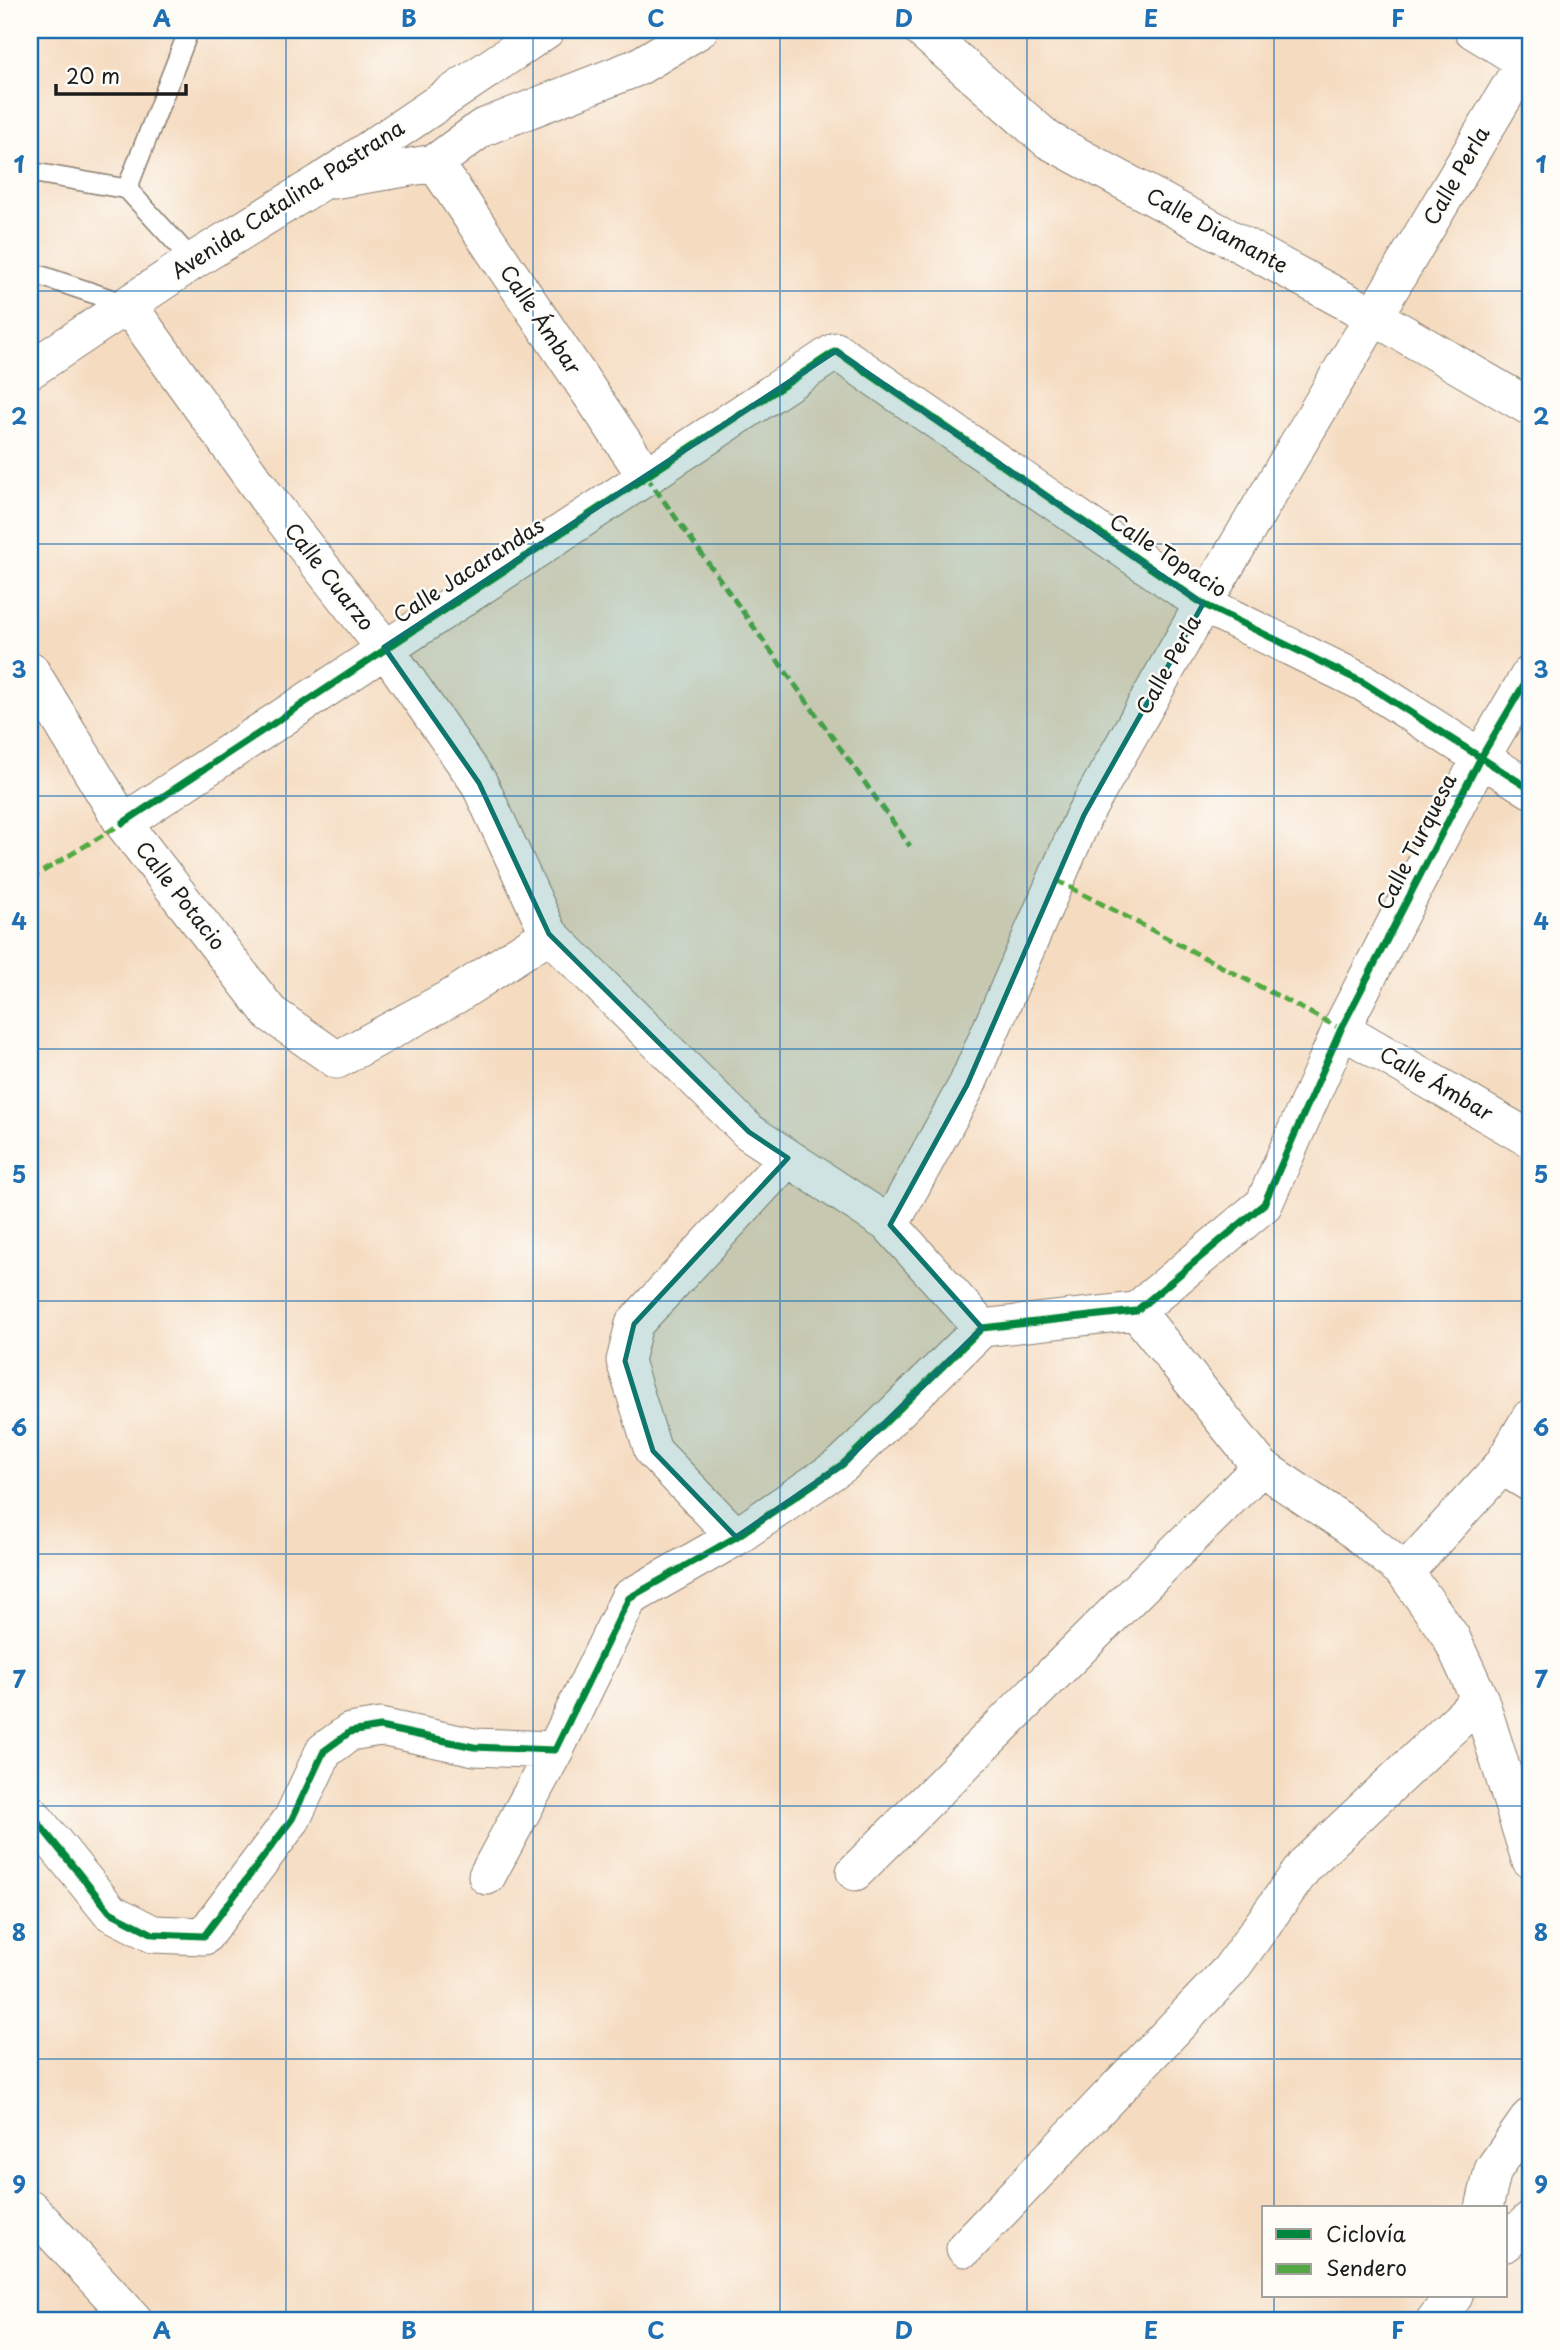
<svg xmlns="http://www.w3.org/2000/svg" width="1560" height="2350" font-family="'Playpen Sans',sans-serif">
	<rect width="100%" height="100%" fill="#fdfcf7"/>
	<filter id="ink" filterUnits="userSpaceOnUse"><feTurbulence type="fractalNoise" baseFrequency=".0143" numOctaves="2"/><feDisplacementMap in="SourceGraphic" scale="14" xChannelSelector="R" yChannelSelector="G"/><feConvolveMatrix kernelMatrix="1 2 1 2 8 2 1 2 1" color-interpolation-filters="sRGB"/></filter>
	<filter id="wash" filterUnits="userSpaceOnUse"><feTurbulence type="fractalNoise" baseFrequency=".00686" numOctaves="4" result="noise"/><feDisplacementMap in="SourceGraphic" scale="28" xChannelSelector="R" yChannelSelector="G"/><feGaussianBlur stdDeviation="1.57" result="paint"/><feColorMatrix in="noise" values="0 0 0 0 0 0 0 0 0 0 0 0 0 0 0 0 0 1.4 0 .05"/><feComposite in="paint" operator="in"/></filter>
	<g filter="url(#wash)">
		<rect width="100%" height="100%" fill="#f5dcc1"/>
	</g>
	<g filter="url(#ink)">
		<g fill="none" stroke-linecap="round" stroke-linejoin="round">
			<g stroke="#887c6e" stroke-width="22">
				<path id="lane" d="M189,30L127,189L193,261
					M30,172L127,189
					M30,272L128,305"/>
			</g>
			<g stroke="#887c6e" stroke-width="39">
				<path id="street" d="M922,30L1048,140L1375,317L1530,407
					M1473,30L1530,65
					M435,163L646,476
					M333,180L435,163L482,128L638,67L699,30
					M128,305L267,498L384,647L479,783L549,934L749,1132L890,1225L982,1328
					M30,370L193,261L321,182L546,30
					M30,670L123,823L270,1013L337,1060L456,995L549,934
					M123,823L836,351L1203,604L1364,683L1530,789
					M1341,1029L1530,1139
					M890,1225L967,1085L1084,815L1203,604L1530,53
					M1136,1311L1261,1467L1349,1526L1405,1572L1451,1637L1480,1700L1530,1859
					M1502,1466L1530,1483
					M736,1537L653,1451L625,1361L634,1324L788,1158
					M1405,1572L1502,1466L1530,1418
					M30,1813L110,1912L153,1934L204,1936L292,1819L324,1751L350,1732L380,1727L474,1747L555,1750L629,1598L736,1537L843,1464L982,1328L1136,1311L1264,1204L1341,1029L1480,759L1530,674
					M855,1872L1261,1467
					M487,1876L555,1750
					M30,2208L134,2320
					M1484,2208L1493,2170L1530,2117
					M1506,2243L1530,2220
					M965,2248L1230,1970L1306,1864L1480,1700
					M1435,2320L1454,2296"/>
			</g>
			<use href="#lane" stroke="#fff" stroke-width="19"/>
			<use href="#street" stroke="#fff" stroke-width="37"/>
			<path stroke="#52a943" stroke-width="5" stroke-dasharray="10 5" stroke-linecap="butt" d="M646,476L910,846
				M30,879L123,823
				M1056,880L1341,1029"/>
			<g stroke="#fdfcf7" stroke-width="11">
				<path id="cycleway" d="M123,823L836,351L1203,604L1364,683L1530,789
					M30,1813L110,1912L153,1934L204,1936L292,1819L324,1751L350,1732L380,1727L474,1747L555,1750L629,1598L736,1537L843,1464L982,1328L1136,1311L1264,1204L1341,1029L1480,759L1530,674"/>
			</g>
			<use href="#cycleway" stroke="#00873e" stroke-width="7"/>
		</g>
	</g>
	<path fill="#0f766e" fill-opacity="0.2" stroke="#0f766e" stroke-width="5" stroke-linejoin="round" d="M836,351L1203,604L1084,815L967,1085L890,1225L982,1328L843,1464L736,1537L653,1451L625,1361L634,1324L788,1158L749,1132L549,934L479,783L384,647Z"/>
	<path fill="none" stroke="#1f6fb2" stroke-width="2" stroke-opacity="0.55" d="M286,30V2320M533,30V2320M780,30V2320M1027,30V2320M1274,30V2208M30,291H1530M30,544H1530M30,796H1530M30,1049H1530M30,1301H1530M30,1554H1530M30,1806H1530M30,2059H1530M1274,2296V2320"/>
	<g text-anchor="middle" stroke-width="5" stroke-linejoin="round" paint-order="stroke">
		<g font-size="21" fill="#1c1c1c" stroke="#fdfcf7">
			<text transform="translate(1457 176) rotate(-60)" y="7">Calle Perla</text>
			<text transform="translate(288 200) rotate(-33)" y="7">Avenida Catalina Pastrana</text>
			<text transform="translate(1217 231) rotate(28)" y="7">Calle Diamante</text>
			<text transform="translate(540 320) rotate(56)" y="7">Calle Ámbar</text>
			<text transform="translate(1168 556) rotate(33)" y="7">Calle Topacio</text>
			<text transform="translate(469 571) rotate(-33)" y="7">Calle Jacarandas</text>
			<text transform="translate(329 577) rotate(52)" y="7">Calle Cuarzo</text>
			<text transform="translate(1169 665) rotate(-61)" y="7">Calle Perla</text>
			<text transform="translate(1417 842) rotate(-63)" y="7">Calle Turquesa</text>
			<text transform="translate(180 896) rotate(52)" y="7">Calle Potacio</text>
			<text transform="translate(1436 1084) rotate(30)" y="7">Calle Ámbar</text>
		</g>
	</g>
	<rect width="1560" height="2350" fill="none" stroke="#fdfcf7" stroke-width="77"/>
	<rect x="1262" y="2206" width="245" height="91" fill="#fdfcf7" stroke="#a3a29f" stroke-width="2"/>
	<rect x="1276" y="2229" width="35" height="10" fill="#00873e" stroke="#a3a29f" stroke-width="2"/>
	<text x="1326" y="2242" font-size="21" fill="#1c1c1c">Ciclovía</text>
	<rect x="1276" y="2264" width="35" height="10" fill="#52a943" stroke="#a3a29f" stroke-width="2"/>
	<text x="1326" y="2276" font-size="21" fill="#1c1c1c">Sendero</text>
	<path d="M56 84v10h130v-10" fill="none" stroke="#1c1c1c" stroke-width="3.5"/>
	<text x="66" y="84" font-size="21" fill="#1c1c1c" stroke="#fdfcf7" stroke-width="5" paint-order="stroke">20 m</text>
	<rect x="38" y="38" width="1484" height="2274" fill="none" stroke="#1f6fb2" stroke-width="2.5"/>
	<g font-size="23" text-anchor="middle" font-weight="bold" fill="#1f6fb2">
		<text x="162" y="27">A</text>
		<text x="409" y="27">B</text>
		<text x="656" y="27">C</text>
		<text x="904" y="27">D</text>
		<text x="1151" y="27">E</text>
		<text x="1398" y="27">F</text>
		<text x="19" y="173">1</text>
		<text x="1541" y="173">1</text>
		<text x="19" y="425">2</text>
		<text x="1541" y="425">2</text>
		<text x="19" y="678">3</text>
		<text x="1541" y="678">3</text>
		<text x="19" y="930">4</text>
		<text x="1541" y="930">4</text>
		<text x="19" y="1183">5</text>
		<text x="1541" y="1183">5</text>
		<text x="19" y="1436">6</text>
		<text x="1541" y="1436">6</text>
		<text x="19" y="1688">7</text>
		<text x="1541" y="1688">7</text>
		<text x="19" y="1941">8</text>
		<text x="1541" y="1941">8</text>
		<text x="19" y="2193">9</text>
		<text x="1541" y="2193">9</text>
		<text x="162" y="2339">A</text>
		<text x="409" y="2339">B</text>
		<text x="656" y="2339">C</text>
		<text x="904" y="2339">D</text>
		<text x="1151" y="2339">E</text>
		<text x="1398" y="2339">F</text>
	</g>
</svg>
